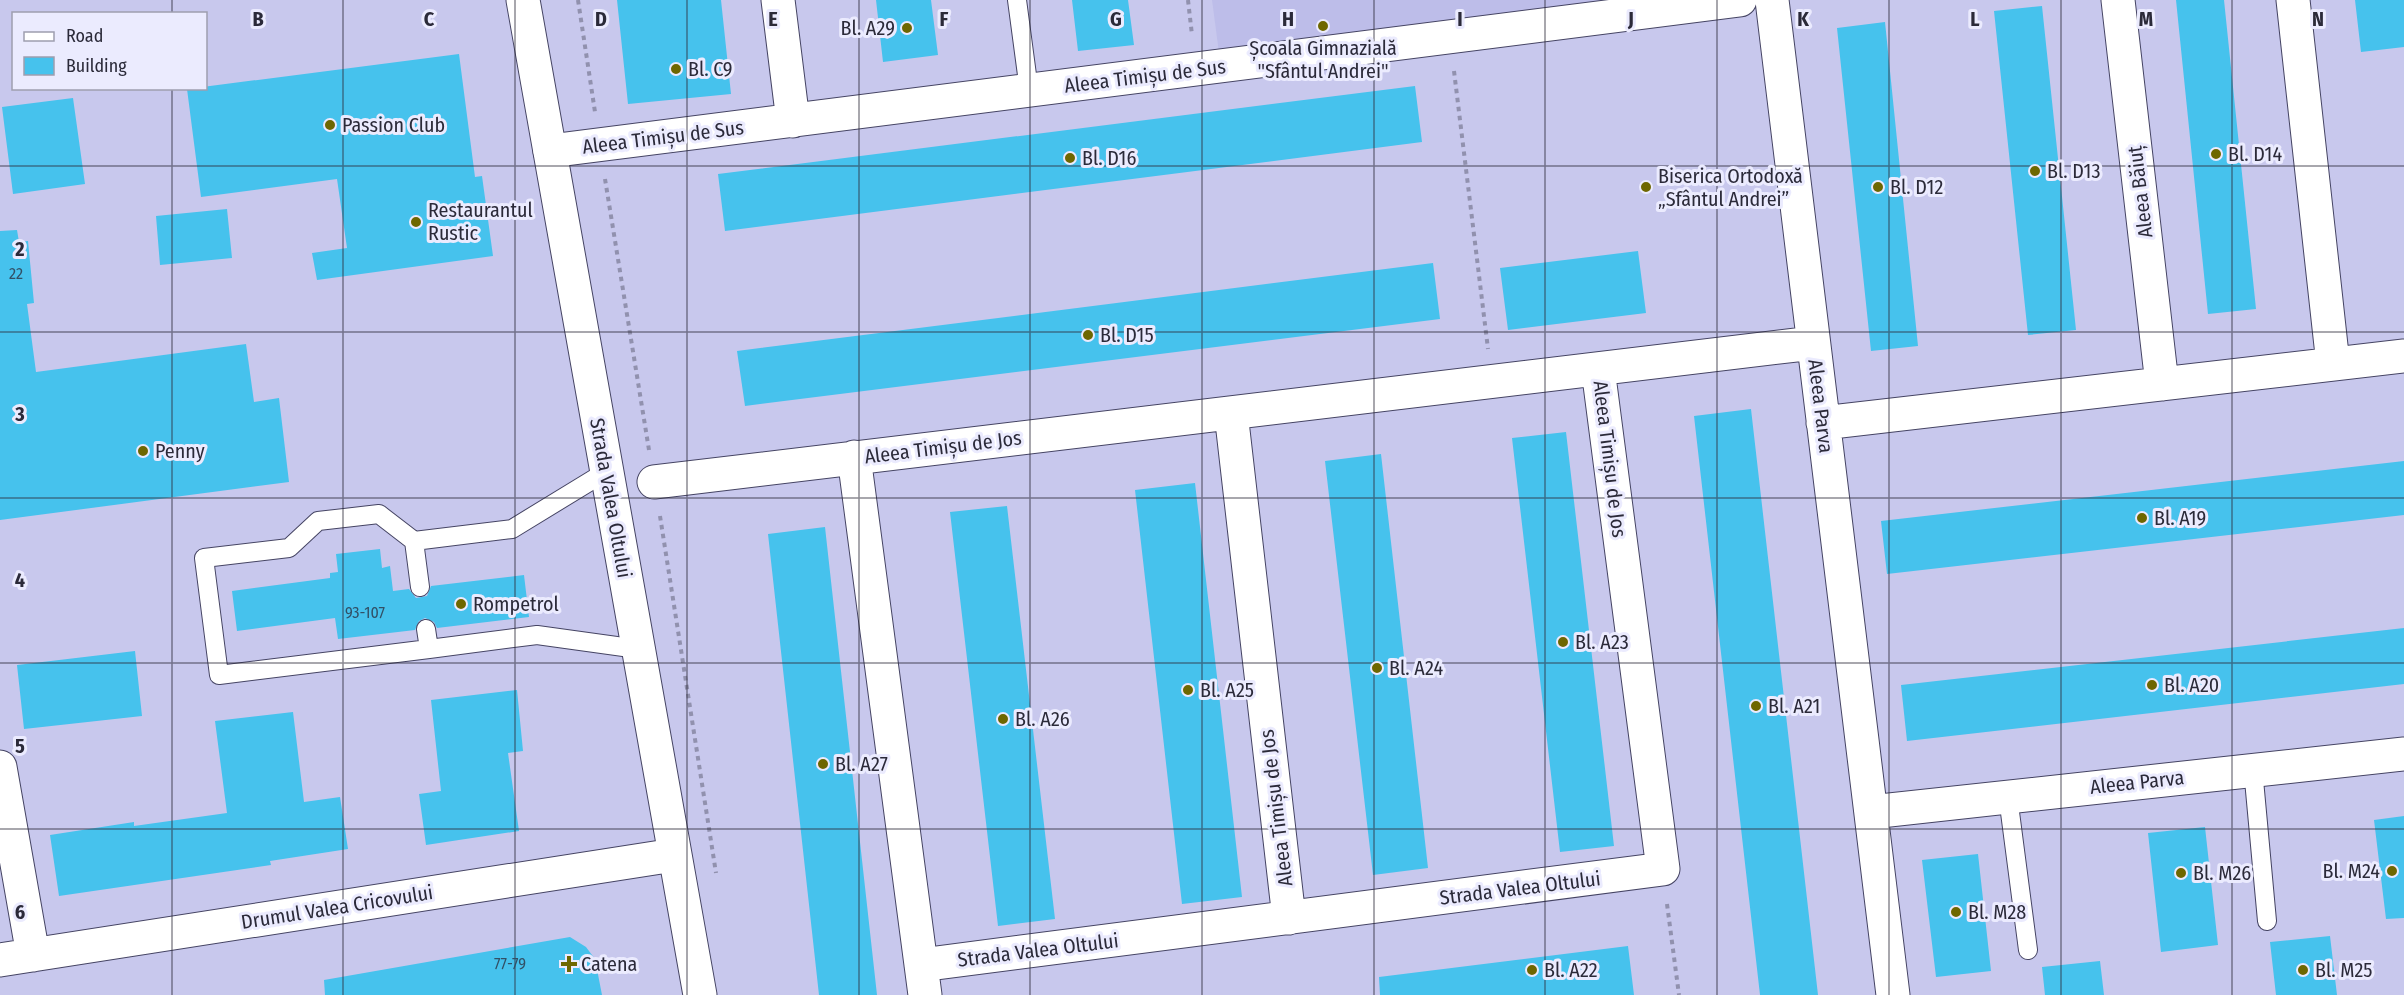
<svg xmlns="http://www.w3.org/2000/svg" width="2404" height="995" font-family="'Fira Sans Condensed',sans-serif">
	<rect width="100%" height="100%" fill="#c8c8ed"/>
	<path fill="#bdbde9" d="M1212,0H1643L1219,53Z"/>
	<path fill="#46c2ed" d="M617,0H721L731,94L628,104Z
		M876,0H931L938,55L883,62Z
		M1072,0H1128L1134,45L1078,51Z
		M2176,0H2224L2256,309L2208,314Z
		M2355,0H2404V47L2361,52Z
		M2042,6L2076,330L2028,335L1994,11Z
		M1885,22L1918,346L1871,351L1837,28Z
		M459,54L475,177L482,176L493,256L317,280L312,253L347,248L337,179L201,197L187,89Z
		M1415,86L1422,142L725,231L718,174Z
		M73,98L85,184L13,194L2,107Z
		M227,209L232,258L160,265L156,216Z
		M17,230L19,242L28,241L34,303L27,304L36,372L246,344L254,402L279,398L289,482L0,520V231Z
		M1638,251L1646,313L1508,330L1500,268Z
		M1433,263L1440,319L745,406L737,351Z
		M1751,409L1818,995H1760L1694,416Z
		M1566,432L1614,846L1560,852L1512,438Z
		M1381,454L1428,868L1373,875L1325,461Z
		M2404,461V515L1887,574L1881,521Z
		M1195,483L1242,897L1182,904L1135,490Z
		M1007,506L1055,919L998,926L950,512Z
		M825,527L877,995H819L768,534Z
		M380,549L382,568L390,566L393,591L409,589L416,598L427,596L431,586L524,575L529,617L437,628L434,622L425,618L419,621L415,630L338,639L335,618L237,631L232,591L330,578V573L338,572L336,554Z
		M2404,628V684L1907,741L1901,685Z
		M135,651L142,716L24,729L17,665Z
		M517,690L523,751L508,753L519,831L426,845L419,794L441,791L431,700Z
		M293,712L304,802L340,797L348,849L270,861L271,865L59,896L50,835L134,822V826L227,813L215,721Z
		M2404,816V918L2386,919L2374,820Z
		M2205,827L2218,945L2161,952L2148,833Z
		M1978,854L1991,971L1936,977L1922,860Z
		M2330,936L2337,995H2276L2270,942Z
		M570,937L586,947L595,959L602,995H325L324,980Z
		M1628,946L1634,995H1380L1379,977Z
		M2100,961L2104,995H2045L2042,967Z"/>
	<g fill="none" stroke-linecap="round" stroke-linejoin="round">
		<g stroke="#454463" stroke-width="20">
			<path id="lane" d="M1017,0L1029,90
				M414,541L379,514L318,521L289,548L204,558L219,675L429,649
				M420,587L414,541L512,529L607,471
				M426,629L429,649L537,635L638,649
				M2253,769L2267,921
				M2008,797L2028,950"/>
		</g>
		<g stroke="#454463" stroke-width="35">
			<path id="street" d="M778,0L793,121
				M1772,0L1893,995
				M2118,0L2162,384
				M2293,0L2333,364
				M550,151L1740,0
				M1231,413L1289,918
				M1823,423L2404,356
				M854,457L925,995
				M654,482L1813,343
				M0,767L33,955
				M1871,812L2404,754
				M0,960L674,855
				M921,965L1663,869L1598,369"/>
		</g>
		<g stroke="#454463" stroke-width="35">
			<path id="secondary" d="M523,0L700,995"/>
		</g>
		<path stroke="#9191ae" stroke-width="4" stroke-dasharray="4.5 4.5" stroke-linecap="butt" d="M578,0L595,112
			M1188,0L1192,35
			M1454,71L1488,349
			M605,179L649,450
			M660,516L716,873
			M1667,904L1679,995"/>
		<use href="#lane" stroke="#fff" stroke-width="18"/>
		<use href="#street" stroke="#fff" stroke-width="33"/>
		<use href="#secondary" stroke="#fff" stroke-width="33"/>
	</g>
	<path fill="none" stroke="#2b2a39" stroke-width="1.5" stroke-opacity="0.55" d="M172,0V14M343,0V995M515,0V995M687,0V995M859,0V995M1030,0V995M1202,0V995M1374,0V995M1545,0V995M1717,0V995M1889,0V995M2061,0V995M2232,0V995M172,88V995M0,166H2404M0,332H2404M0,498H2404M0,663H2404M0,829H2404"/>
	<g fill="#6e6700" stroke="#ebebfe" stroke-width="2">
		<circle cx="1323" cy="26" r="6"/>
		<circle cx="907" cy="28" r="6"/>
		<circle cx="676" cy="69" r="6"/>
		<circle cx="330" cy="125" r="6"/>
		<circle cx="2216" cy="154" r="6"/>
		<circle cx="1070" cy="158" r="6"/>
		<circle cx="2035" cy="171" r="6"/>
		<circle cx="1646" cy="187" r="6"/>
		<circle cx="1878" cy="187" r="6"/>
		<circle cx="416" cy="222" r="6"/>
		<circle cx="1088" cy="335" r="6"/>
		<circle cx="143" cy="451" r="6"/>
		<circle cx="2142" cy="518" r="6"/>
		<circle cx="461" cy="604" r="6"/>
		<circle cx="1563" cy="642" r="6"/>
		<circle cx="1377" cy="668" r="6"/>
		<circle cx="2152" cy="685" r="6"/>
		<circle cx="1188" cy="690" r="6"/>
		<circle cx="1756" cy="706" r="6"/>
		<circle cx="1003" cy="719" r="6"/>
		<circle cx="823" cy="764" r="6"/>
		<circle cx="2392" cy="871" r="6"/>
		<circle cx="2181" cy="873" r="6"/>
		<circle cx="1956" cy="912" r="6"/>
		<path d="M566 955h6v6h6v6h-6v6h-6v-6h-6v-6h6z"/>
		<circle cx="1532" cy="970" r="6"/>
		<circle cx="2303" cy="970" r="6"/>
	</g>
	<g text-anchor="middle" stroke-width="6" stroke-linejoin="round" paint-order="stroke">
		<g font-size="16" fill="#325066">
			<text x="16" y="279">22</text>
			<text x="365" y="618">93-107</text>
			<text x="510" y="969">77-79</text>
		</g>
		<g font-size="20" fill="#2b2a39" stroke="#ebebfe" text-anchor="start">
			<text x="895" y="35" text-anchor="end">Bl. A29</text>
			<text x="1323" y="55" text-anchor="middle">Școala Gimnazială<tspan x="1323" dy="23">"Sfântul Andrei"</tspan></text>
			<text x="688" y="76">Bl. C9</text>
			<text x="342" y="132">Passion Club</text>
			<text x="2228" y="161">Bl. D14</text>
			<text x="1082" y="165">Bl. D16</text>
			<text x="2047" y="178">Bl. D13</text>
			<text x="1658" y="183">Biserica Ortodoxă<tspan x="1658" dy="23">„Sfântul Andrei”</tspan></text>
			<text x="1890" y="194">Bl. D12</text>
			<text x="428" y="217">Restaurantul<tspan x="428" dy="23">Rustic</tspan></text>
			<text x="1100" y="342">Bl. D15</text>
			<text x="155" y="458">Penny</text>
			<text x="2154" y="525">Bl. A19</text>
			<text x="473" y="611">Rompetrol</text>
			<text x="1575" y="649">Bl. A23</text>
			<text x="1389" y="675">Bl. A24</text>
			<text x="2164" y="692">Bl. A20</text>
			<text x="1200" y="697">Bl. A25</text>
			<text x="1768" y="713">Bl. A21</text>
			<text x="1015" y="726">Bl. A26</text>
			<text x="835" y="771">Bl. A27</text>
			<text x="2380" y="878" text-anchor="end">Bl. M24</text>
			<text x="2193" y="880">Bl. M26</text>
			<text x="1968" y="919">Bl. M28</text>
			<text x="581" y="971">Catena</text>
			<text x="1544" y="977">Bl. A22</text>
			<text x="2315" y="977">Bl. M25</text>
		</g>
		<g font-size="20" fill="#2b2a39" stroke="#ebebfe">
			<text transform="translate(1145 76) rotate(-7)" y="7">Aleea Timișu de Sus</text>
			<text transform="translate(663 137) rotate(-7)" y="7">Aleea Timișu de Sus</text>
			<text transform="translate(2140 192) rotate(-97)" y="7">Aleea Băiuț</text>
			<text transform="translate(1821 406) rotate(83)" y="7">Aleea Parva</text>
			<text transform="translate(943 447) rotate(-7)" y="7">Aleea Timișu de Jos</text>
			<text transform="translate(1610 459) rotate(83)" y="7">Aleea Timișu de Jos</text>
			<text transform="translate(611 498) rotate(80)" y="7">Strada Valea Oltului</text>
			<text transform="translate(2137 782) rotate(-6)" y="7">Aleea Parva</text>
			<text transform="translate(1276 808) rotate(-97)" y="7">Aleea Timișu de Jos</text>
			<text transform="translate(1520 888) rotate(-7)" y="7">Strada Valea Oltului</text>
			<text transform="translate(337 907) rotate(-9)" y="7">Drumul Valea Cricovului</text>
			<text transform="translate(1038 950) rotate(-7)" y="7">Strada Valea Oltului</text>
		</g>
	</g>
	<g font-size="20" text-anchor="middle" font-weight="bold" fill="#2b2a39" stroke="#ebebfe" stroke-width="6" stroke-linejoin="round" paint-order="stroke">
		<text x="258" y="26">B</text>
		<text x="429" y="26">C</text>
		<text x="601" y="26">D</text>
		<text x="773" y="26">E</text>
		<text x="944" y="26">F</text>
		<text x="1116" y="26">G</text>
		<text x="1288" y="26">H</text>
		<text x="1460" y="26">I</text>
		<text x="1631" y="26">J</text>
		<text x="1803" y="26">K</text>
		<text x="1975" y="26">L</text>
		<text x="2146" y="26">M</text>
		<text x="2318" y="26">N</text>
		<text x="20" y="256">2</text>
		<text x="20" y="421">3</text>
		<text x="20" y="587">4</text>
		<text x="20" y="753">5</text>
		<text x="20" y="919">6</text>
	</g>
	<rect x="12" y="12" width="195" height="78" fill="#ebebfe" stroke="#9e9eaf" stroke-width="1.5"/>
	<rect x="24" y="32" width="30" height="9" fill="#ffffff" stroke="#9e9eaf" stroke-width="1.5"/>
	<text x="66" y="42" font-size="18" fill="#2b2a39">Road</text>
	<rect x="24" y="57" width="30" height="18" fill="#46c2ed" stroke="#9e9eaf" stroke-width="1.5"/>
	<text x="66" y="72" font-size="18" fill="#2b2a39">Building</text>
</svg>
